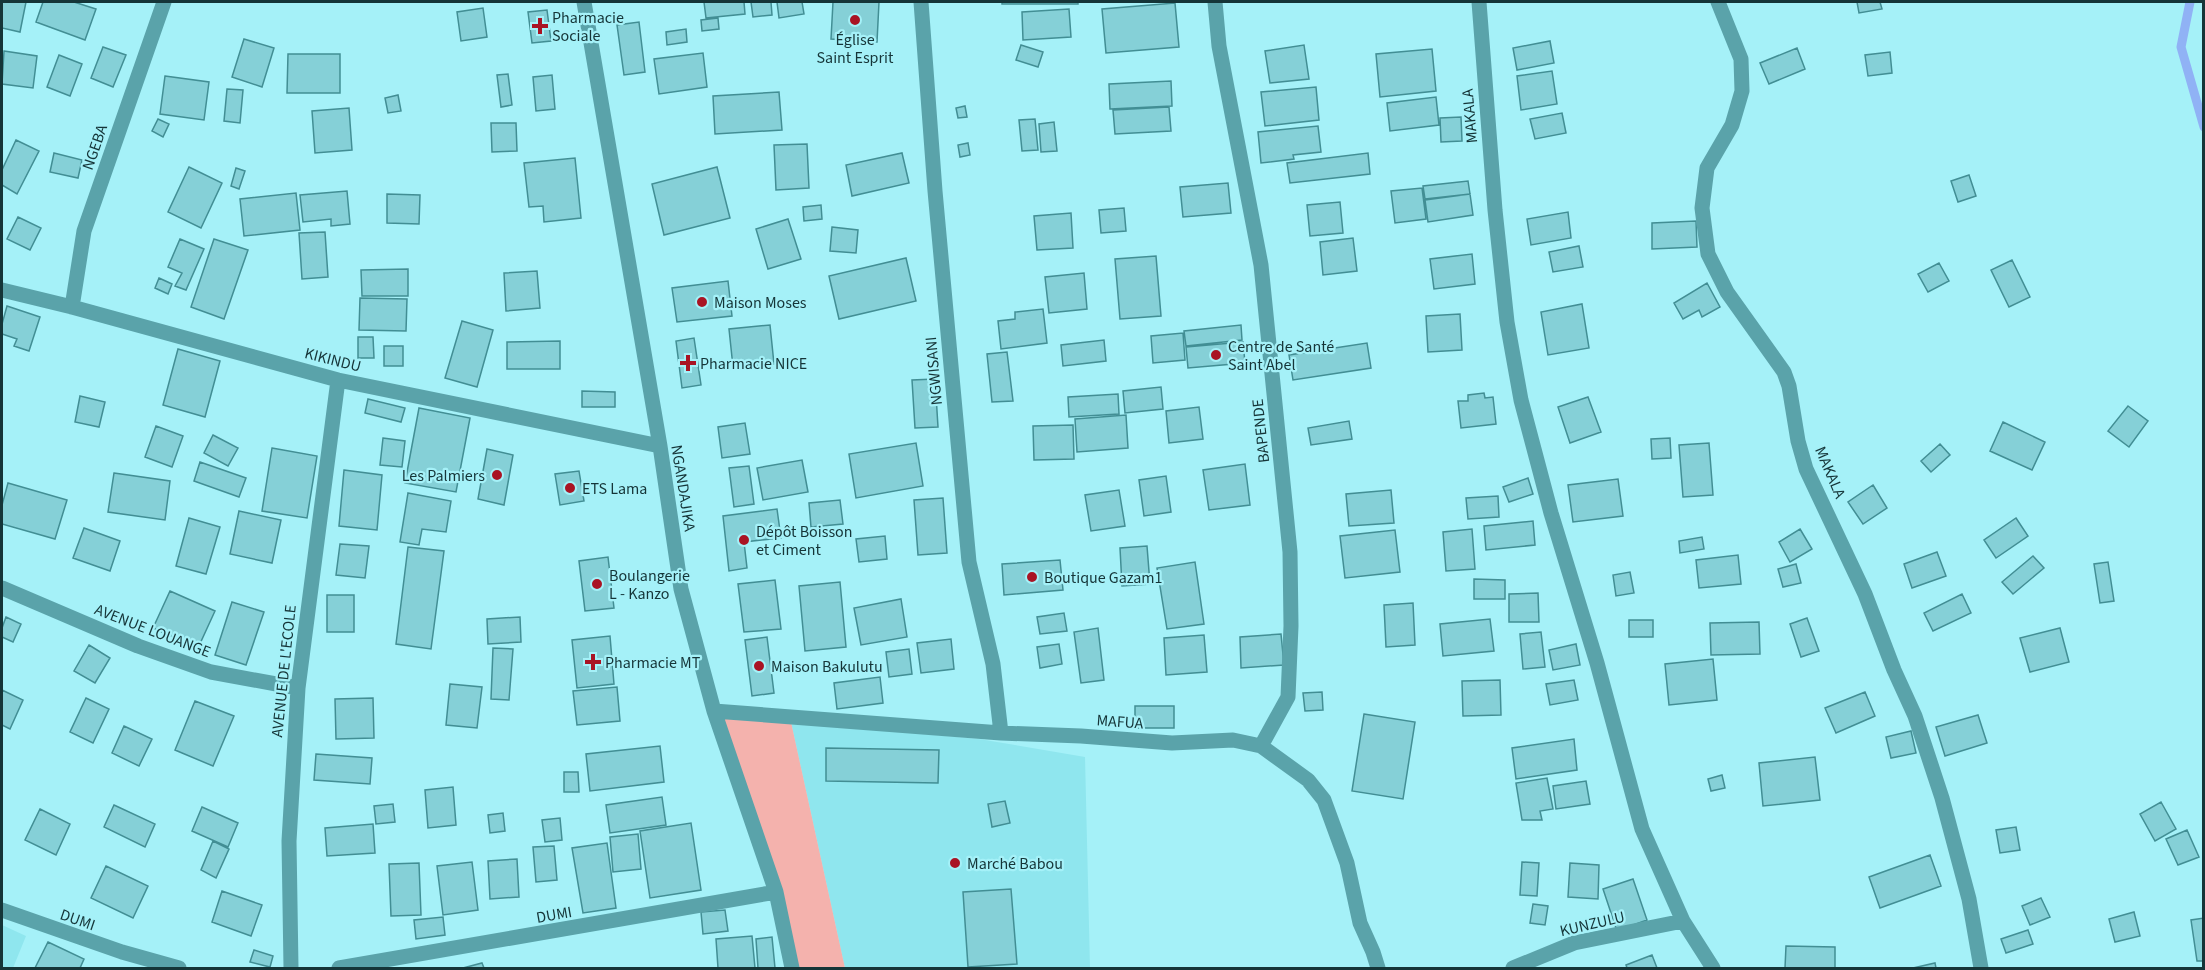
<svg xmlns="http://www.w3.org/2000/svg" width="2205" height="970" font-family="'Source Sans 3',sans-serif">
	<rect width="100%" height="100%" fill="#a5f1f8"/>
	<path fill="#8fe6ee" d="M791,722L979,739L1085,757L1090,968H845Z
		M2,925L26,936L13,968H2Z"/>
	<path fill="#f4b2ad" d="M714,711L791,722L845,968H795Z"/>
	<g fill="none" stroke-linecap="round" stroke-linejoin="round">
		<path stroke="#90b2f5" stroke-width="9" d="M2190,2L2181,47L2204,127"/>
	</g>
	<path fill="#85d0d7" stroke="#428e94" stroke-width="1.5" d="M2,2H26L20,32L2,28Z
		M43,2H74L96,9L85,40L36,22Z
		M704,2H744L745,14L706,18Z
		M751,2H771L772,15L753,17Z
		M777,2H802L804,14L779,18Z
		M833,2H879L877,42L831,39Z
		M1002,2H1078V4H1002Z
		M1857,2H1880L1882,9L1859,13Z
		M1175,3L1179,47L1106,53L1102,9Z
		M483,8L487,37L461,41L457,12Z
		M1069,9L1071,37L1023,40L1022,12Z
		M547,10L551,41L532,43L528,12Z
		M718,18L719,29L702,31L701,20Z
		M639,22L645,72L624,75L617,25Z
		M686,29L687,42L667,45L666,32Z
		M244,39L274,48L262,87L232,77Z
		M1550,41L1554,63L1517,70L1513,48Z
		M1021,45L1043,52L1038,67L1016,60Z
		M1304,45L1309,79L1270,83L1265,51Z
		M103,47L126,55L113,87L91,78Z
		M1797,48L1805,69L1769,84L1760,63Z
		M1432,49L1436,91L1380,97L1376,54Z
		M4,51L37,56L33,88L2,84Z
		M1890,52L1892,73L1868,76L1865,55Z
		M703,53L707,87L659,94L654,59Z
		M288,54H340V93H287Z
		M59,55L82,64L70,96L47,87Z
		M1552,71L1557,104L1521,110L1517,76Z
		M508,74L512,105L501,107L497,75Z
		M552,75L555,109L536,111L533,77Z
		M165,76L209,82L204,120L160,114Z
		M1171,81L1172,106L1110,109L1109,84Z
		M1316,87L1319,120L1265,126L1261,92Z
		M227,89L243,90L240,123L224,121Z
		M779,92L782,130L715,134L713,96Z
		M398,95L401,111L388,113L385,98Z
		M1436,97L1439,125L1390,131L1387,103Z
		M965,106L967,117L958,118L956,108Z
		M1169,107L1171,131L1115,134L1113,110Z
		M349,108L352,150L315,153L312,111Z
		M1562,113L1566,133L1535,139L1530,119Z
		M1461,117L1462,141L1441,142L1440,118Z
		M158,119L169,124L163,137L152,131Z
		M1035,119L1038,150L1022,151L1019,120Z
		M1054,122L1057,151L1041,152L1039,124Z
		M491,123H516L517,151L492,152Z
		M1318,126L1321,152L1293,155L1294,159L1261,163L1258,132Z
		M16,140L39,151L17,194L2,185V170Z
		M968,143L970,155L960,157L958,145Z
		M807,144L809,188L776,190L774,145Z
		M54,153L82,160L78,178L50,172Z
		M902,153L909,183L852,196L846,165Z
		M1368,153L1370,174L1290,183L1287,163Z
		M575,158L581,218L544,222L543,206L529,207L524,163Z
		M189,167L222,183L201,228L168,212Z
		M717,167L730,218L664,235L652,184Z
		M236,168L245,171L239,189L231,186Z
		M1969,175L1976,196L1958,202L1951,181Z
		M1468,181L1470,194L1425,199L1423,186Z
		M1228,183L1231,213L1183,217L1180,187Z
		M1422,188L1426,219L1395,223L1391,191Z
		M347,191L350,224L331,226V219L303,222L300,195Z
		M296,193L300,230L244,236L240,199Z
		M387,194L420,195L419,224L387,223Z
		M1470,194L1473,215L1428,222L1425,200Z
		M1340,202L1343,233L1310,236L1307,205Z
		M821,205L822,219L804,221L803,207Z
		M1124,208L1126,231L1101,233L1099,210Z
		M1568,212L1571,238L1531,245L1527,219Z
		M1071,213L1073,248L1037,250L1034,216Z
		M18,217L41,228L30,250L7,239Z
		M788,219L801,259L768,269L756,229Z
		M1696,221L1697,247L1652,249V223Z
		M832,227L858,230L856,253L830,251Z
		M325,232L328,277L302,279L299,233Z
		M1353,238L1357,271L1323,275L1320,242Z
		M180,239L204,249L186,290L175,286L182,273L168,267Z
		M214,239L248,250L224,319L191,307Z
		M1579,246L1583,267L1553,272L1549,252Z
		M1472,254L1475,284L1434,289L1430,259Z
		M1156,256L1161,316L1120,319L1115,259Z
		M906,258L916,301L839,319L829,276Z
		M2012,260L2030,297L2009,307L1991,270Z
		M1939,263L1949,281L1928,292L1918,274Z
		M408,269V296H362L361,270Z
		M537,271L540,308L506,311L504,273Z
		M1084,273L1087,309L1049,313L1045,277Z
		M159,278L172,284L168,294L155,288Z
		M728,281L732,316L677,322L672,288Z
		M1707,283L1720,307L1702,317L1699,310L1683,319L1674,303Z
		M360,298L407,299L406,331L359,330Z
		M1582,304L1589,348L1548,355L1541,312Z
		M7,306L40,317L29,351L14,346L17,339L2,334V324Z
		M1043,309L1047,343L1001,349L998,321L1015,319V312Z
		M1460,314L1462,350L1428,352L1426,316Z
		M462,321L493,330L477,387L445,378Z
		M770,325L774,364L733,367L729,329Z
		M1241,325L1242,340L1186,346L1184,331Z
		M1183,333L1185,360L1153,363L1151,336Z
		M358,337H373L374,358H358Z
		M694,338L701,385L682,388L676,341Z
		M1104,340L1106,361L1063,366L1061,345Z
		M560,341V369H507V342Z
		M1243,342L1245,363L1188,368L1186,347Z
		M1367,343L1371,368L1293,380L1289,355Z
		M384,346H403V366H384Z
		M178,349L220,361L205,417L163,405Z
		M1007,352L1013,401L992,402L987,354Z
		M935,379L938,427L915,428L912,380Z
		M1161,387L1163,409L1125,413L1123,391Z
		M582,391L615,392V407H582Z
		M1484,393L1485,398L1493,397L1496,424L1461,428L1458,401H1468V395Z
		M1118,394L1119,414L1069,417L1068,397Z
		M80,396L105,402L99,427L75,422Z
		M1588,397L1601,432L1570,443L1558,407Z
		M368,399L405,408L401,422L365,413Z
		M2128,406L2148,421L2129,447L2108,431Z
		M1199,407L1203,439L1169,443L1166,411Z
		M419,408L470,418L456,492L405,483Z
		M1126,415L1128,448L1077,452L1075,419Z
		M1349,421L1352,439L1311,445L1308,428Z
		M2003,422L2045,442L2032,470L1990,451Z
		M745,423L750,454L722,458L718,427Z
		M1073,425L1074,459L1034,460L1033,426Z
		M156,426L183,436L172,467L145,457Z
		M213,435L238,448L228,466L204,453Z
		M383,438L405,441L402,467L380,465Z
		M1670,438L1671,458L1652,459L1651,439Z
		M916,443L923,486L856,498L849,454Z
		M1709,443L1713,495L1683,497L1679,445Z
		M1940,444L1950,455L1931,472L1921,461Z
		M272,448L317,456L307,518L262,511Z
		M487,449L513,455L504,505L478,499Z
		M802,460L808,492L763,500L757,468Z
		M200,462L246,478L239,497L194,481Z
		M1245,464L1250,505L1209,510L1203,470Z
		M749,466L754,504L734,507L729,468Z
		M344,470L382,475L377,530L339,526Z
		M579,471L584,501L560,505L555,474Z
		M114,473L170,481L165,520L108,512Z
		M1166,476L1171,512L1144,516L1139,480Z
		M1528,478L1533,494L1509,502L1503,487Z
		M1618,479L1623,516L1573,522L1568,485Z
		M8,483L67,500L55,539L2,524V505Z
		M1873,485L1887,508L1863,524L1848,502Z
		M1119,490L1125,526L1091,531L1085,495Z
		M1391,490L1394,523L1349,526L1346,494Z
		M408,493L451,501L446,532L422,529L419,545L400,542Z
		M1498,496L1499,517L1468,519L1466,498Z
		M943,498L947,553L918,555L914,500Z
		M840,500L843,524L811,527L809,503Z
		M777,509L781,538L744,542L747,568L729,571L723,516Z
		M239,511L281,520L272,563L230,554Z
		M189,518L220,527L206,574L176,566Z
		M2016,518L2028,536L1996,558L1984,540Z
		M1533,521L1535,545L1486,550L1484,526Z
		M84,528L120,541L110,571L73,558Z
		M1472,529L1475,569L1446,571L1443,532Z
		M1800,529L1812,549L1790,562L1779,542Z
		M1395,530L1400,572L1345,578L1340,536Z
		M885,536L887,559L859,562L856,539Z
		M1702,537L1704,549L1680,553L1679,541Z
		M340,544L369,546L365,578L336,575Z
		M1147,546L1150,584L1122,586L1120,548Z
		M408,547L444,551L431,649L396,644Z
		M1937,552L1946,576L1912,588L1904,564Z
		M1738,555L1741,584L1699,588L1696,560Z
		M2033,556L2044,568L2013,594L2002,582Z
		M608,557L614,608L585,611L579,561Z
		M1060,560L1063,590L1004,595L1002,564Z
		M1195,562L1204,624L1167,629L1157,568Z
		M2108,562L2114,601L2100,603L2094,564Z
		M1796,564L1801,583L1783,587L1778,569Z
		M1630,572L1634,593L1616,596L1613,575Z
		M1474,579L1505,580V599H1474Z
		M775,580L781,629L744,632L738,584Z
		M840,582L846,647L805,651L799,586Z
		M170,591L215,611L198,648L153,628Z
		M1538,593L1539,622H1509V594Z
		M1962,594L1971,613L1933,631L1924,613Z
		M327,595H354V632H327Z
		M901,599L907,637L861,645L854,608Z
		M232,602L264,612L246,665L215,655Z
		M1413,603L1415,645L1386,647L1384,605Z
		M1064,613L1067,631L1040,634L1037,617Z
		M6,617L21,624L13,642L2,637V628Z
		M520,617L521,642L488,644L487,619Z
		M1807,618L1819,651L1801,657L1790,624Z
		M1490,619L1494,651L1443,656L1440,624Z
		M1629,620H1653V637H1629Z
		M1759,622L1760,654L1711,655L1710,623Z
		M1098,628L1104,680L1081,683L1074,632Z
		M2060,628L2069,662L2030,672L2020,638Z
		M1541,632L1545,667L1523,669L1520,634Z
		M1281,634L1284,665L1241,668L1240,637Z
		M1204,635L1207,672L1166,675L1164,638Z
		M610,636L614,684L577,688L572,640Z
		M767,637L774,693L752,696L745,640Z
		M951,639L954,669L921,673L917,643Z
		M1059,644L1062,664L1040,668L1037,647Z
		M1576,644L1580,665L1553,670L1549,650Z
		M89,645L110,658L95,683L74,671Z
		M493,648L513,649L509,700L491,699Z
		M909,649L912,674L889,677L886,652Z
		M1713,659L1717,700L1669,705L1665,664Z
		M880,677L883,703L837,709L834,683Z
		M1500,680L1501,715L1463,716L1462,681Z
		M1574,680L1578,700L1550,705L1546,684Z
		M450,684L482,687L477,728L446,725Z
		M617,687L620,721L577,725L573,691Z
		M2,690L23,700L10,729L2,725Z
		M1322,692L1323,710L1305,711L1303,693Z
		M1865,692L1875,716L1836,733L1825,708Z
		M86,698L109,709L93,743L70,732Z
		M373,698L374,738L336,739L335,699Z
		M195,701L234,716L213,766L175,750Z
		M1135,706H1174V728H1135Z
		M1364,714L1415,722L1403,799L1352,791Z
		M1978,715L1987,743L1945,756L1936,727Z
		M124,726L152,739L139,766L112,753Z
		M1911,731L1916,753L1891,758L1886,737Z
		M1574,739L1577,770L1516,779L1512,748Z
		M660,746L664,782L590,791L586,754Z
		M826,748L939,750L938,783L826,781Z
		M316,754L372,758L370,784L314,780Z
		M1815,757L1820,800L1763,806L1759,763Z
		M564,772H578L579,792H564Z
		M1722,775L1725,788L1711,791L1708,779Z
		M1547,778L1553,809L1540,811L1542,820H1522L1516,783Z
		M1586,781L1590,804L1556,809L1553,786Z
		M453,787L456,825L428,828L425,790Z
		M662,797L666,825L610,833L606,805Z
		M1005,801L1010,823L992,827L988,804Z
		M2161,802L2176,829L2155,841L2140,814Z
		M393,804L395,822L376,824L374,806Z
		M114,805L155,824L145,847L104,827Z
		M202,807L238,823L228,847L192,831Z
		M40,809L70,824L56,855L25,840Z
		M503,813L505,831L490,833L488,815Z
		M560,818L562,840L545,842L542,820Z
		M691,823L701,890L650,898L640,831Z
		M373,824L375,853L327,856L325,828Z
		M2016,827L2020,850L2000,853L1996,830Z
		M2187,830L2199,857L2178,865L2166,839Z
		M638,834L641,869L613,872L610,837Z
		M213,841L229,849L216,878L201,870Z
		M607,843L616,908L583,913L572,848Z
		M554,846L557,880L536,882L533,847Z
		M1930,855L1941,886L1880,908L1869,877Z
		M517,859L519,897L490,899L488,861Z
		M472,862L478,910L443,915L437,866Z
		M1522,862L1539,863L1537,896L1520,895Z
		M419,863L421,915L391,916L389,864Z
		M1570,863L1599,865L1598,899L1568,897Z
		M106,866L148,886L133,918L91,898Z
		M1633,879L1647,920L1617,931L1603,889Z
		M1011,889L1017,964L968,967L963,892Z
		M222,891L262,905L251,936L212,922Z
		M2041,898L2050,917L2030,925L2022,906Z
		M1533,904L1548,906L1545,925L1530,923Z
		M725,910L728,931L703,934L701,912Z
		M2134,912L2140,936L2115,942L2109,919Z
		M443,917L445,935L416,939L414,920Z
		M2204,918V961H2197L2191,920Z
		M2028,930L2033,944L2006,953L2001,939Z
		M752,936L755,968H718L716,939Z
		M772,937L775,968H758L756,939Z
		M48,942L84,959L80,968H35Z
		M1786,946L1835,947V968H1785Z
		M254,950L273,956L270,967L250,962Z
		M1652,955L1657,968H1627L1626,965Z
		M482,963L484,968H463Z
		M1935,963L1936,968H1913Z"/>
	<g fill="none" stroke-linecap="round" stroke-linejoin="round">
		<path stroke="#5aa3aa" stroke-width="15" d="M584,2L660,446L681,589L714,711L776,892L792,968
			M921,2L935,191L969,562L993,664L1001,733
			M1215,2L1219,46L1261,265L1290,552L1291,626L1288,697L1261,746
			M1479,2L1495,210L1507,322L1521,400L1551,513L1597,663L1642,829L1683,921L1713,968
			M1718,2L1741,59L1742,91L1732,125L1707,168L1702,208L1708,254L1727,292L1784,372L1789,386L1798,441L1806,469L1865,594L1894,670L1915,716L1942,798L1969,899L1981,968
			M2,290L72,307L338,380L660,446
			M72,307L84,231L164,2
			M2,588L138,646L211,672L298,688
			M714,711L1001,733L1081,736L1172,743L1233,740L1261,746L1308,780L1324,800L1347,863L1360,923L1373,952L1378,968
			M2,910L122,952L179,968
			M291,968L289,841L298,688L338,380
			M339,968L776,892
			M1513,968L1574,943L1683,921"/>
	</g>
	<g fill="#a91424" stroke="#a5f1f8" stroke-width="2">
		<circle cx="855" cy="20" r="6"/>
		<path d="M537 17h6v6h6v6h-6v6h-6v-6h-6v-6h6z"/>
		<circle cx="702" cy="302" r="6"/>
		<circle cx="1216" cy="355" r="6"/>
		<path d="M685 354h6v6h6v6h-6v6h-6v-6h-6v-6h6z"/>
		<circle cx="497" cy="475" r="6"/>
		<circle cx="570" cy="488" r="6"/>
		<circle cx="744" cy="540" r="6"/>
		<circle cx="1032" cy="577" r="6"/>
		<circle cx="597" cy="584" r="6"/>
		<path d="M590 653h6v6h6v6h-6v6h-6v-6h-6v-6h6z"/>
		<circle cx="759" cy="666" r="6"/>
		<circle cx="955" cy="863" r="6"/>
	</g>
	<g text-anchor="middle" stroke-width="4.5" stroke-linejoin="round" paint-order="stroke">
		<g font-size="16" fill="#153538" stroke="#a5f1f8" text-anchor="start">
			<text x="552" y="23">Pharmacie<tspan x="552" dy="18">Sociale</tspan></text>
			<text x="855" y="45" text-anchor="middle">Église<tspan x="855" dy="18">Saint Esprit</tspan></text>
			<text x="714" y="308">Maison Moses</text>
			<text x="1228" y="352">Centre de Santé<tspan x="1228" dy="18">Saint Abel</tspan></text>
			<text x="700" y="369">Pharmacie NICE</text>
			<text x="485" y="481" text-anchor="end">Les Palmiers</text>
			<text x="582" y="494">ETS Lama</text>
			<text x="756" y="537">Dépôt Boisson<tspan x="756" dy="18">et Ciment</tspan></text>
			<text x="609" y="581">Boulangerie<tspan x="609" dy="18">L - Kanzo</tspan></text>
			<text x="1044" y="583">Boutique Gazam1</text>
			<text x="605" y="668">Pharmacie MT</text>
			<text x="771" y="672">Maison Bakulutu</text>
			<text x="967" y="869">Marché Babou</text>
		</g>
		<g font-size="16" fill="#153538" stroke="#a5f1f8">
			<text transform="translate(1469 116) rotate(-95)" y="6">MAKALA</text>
			<text transform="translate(94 147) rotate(-71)" y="6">NGEBA</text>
			<text transform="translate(333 359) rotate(14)" y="6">KIKINDU</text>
			<text transform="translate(933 371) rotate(-95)" y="6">NGWISANI</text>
			<text transform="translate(1260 431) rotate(-96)" y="6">BAPENDE</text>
			<text transform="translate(1831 472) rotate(67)" y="6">MAKALA</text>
			<text transform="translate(684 488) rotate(81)" y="6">NGANDAJIKA</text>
			<text transform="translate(153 630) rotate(21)" y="6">AVENUE LOUANGE</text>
			<text transform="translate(283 671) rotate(-84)" y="6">AVENUE DE L'ECOLE</text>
			<text transform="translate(1120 721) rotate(4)" y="6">MAFUA</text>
			<text transform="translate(554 914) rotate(-10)" y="6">DUMI</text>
			<text transform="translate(78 919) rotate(19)" y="6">DUMI</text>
			<text transform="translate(1592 923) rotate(-13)" y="6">KUNZULU</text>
		</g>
	</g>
	<rect width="2205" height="970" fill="none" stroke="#153538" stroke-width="6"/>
</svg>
